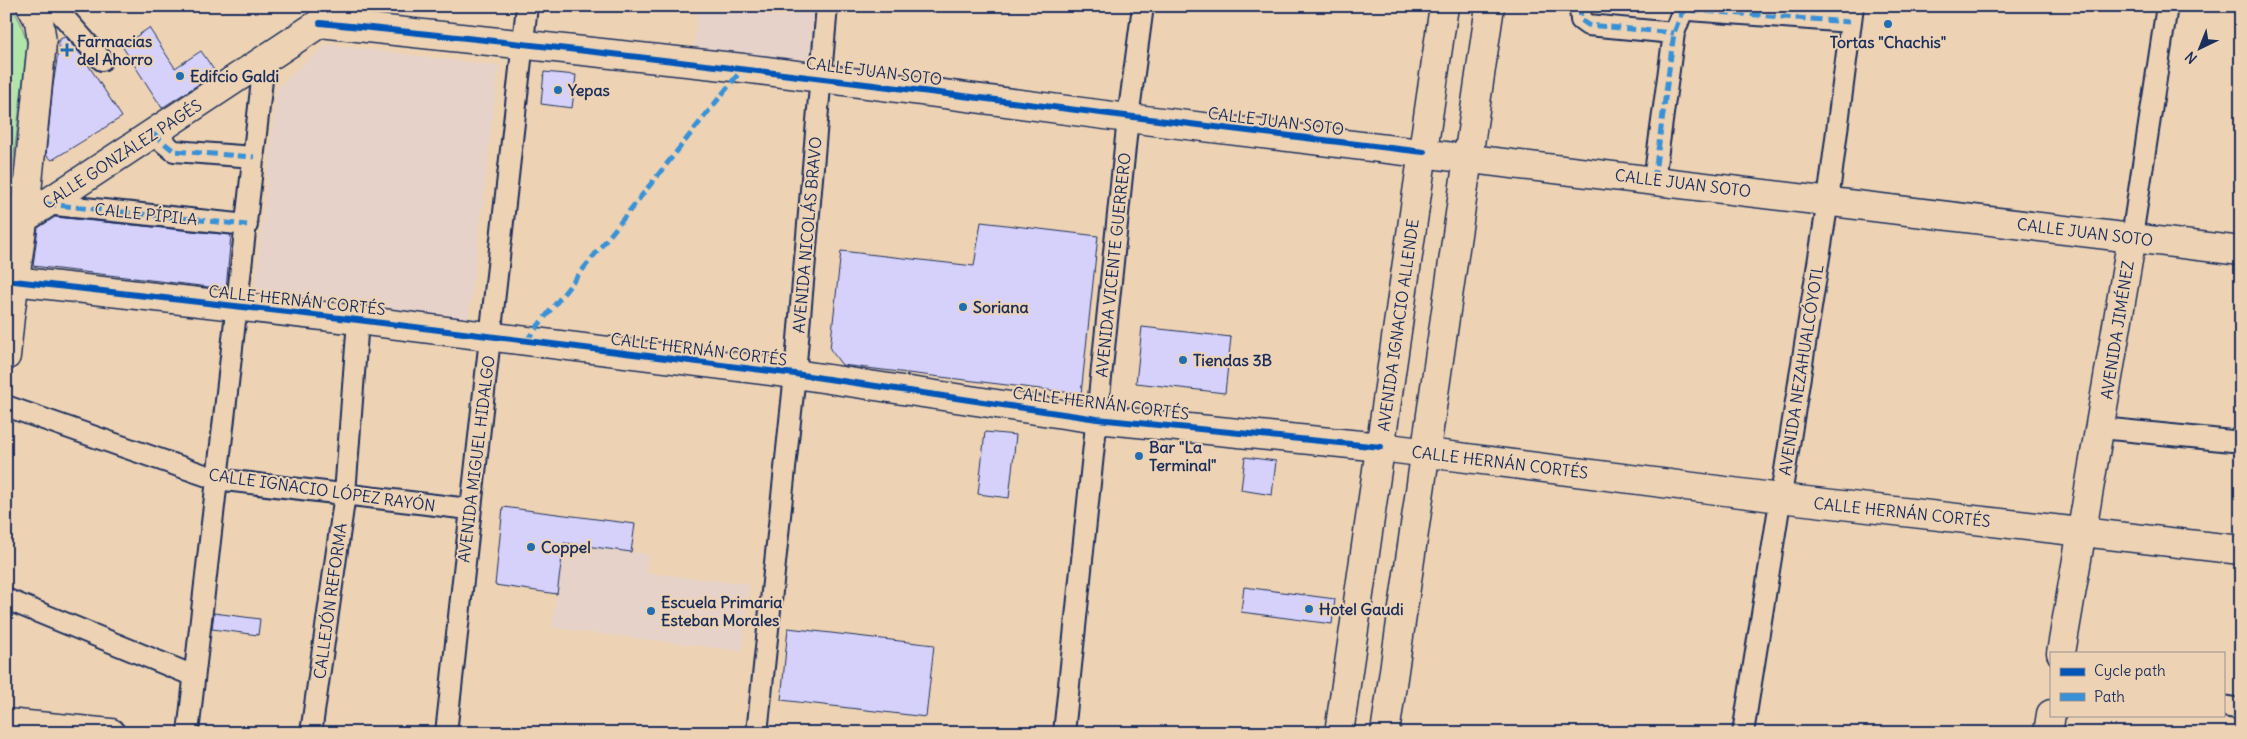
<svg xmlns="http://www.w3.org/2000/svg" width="2247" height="739" font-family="Delius,sans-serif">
	<rect width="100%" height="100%" fill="#edd3b4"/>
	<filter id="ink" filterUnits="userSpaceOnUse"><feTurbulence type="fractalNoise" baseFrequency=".02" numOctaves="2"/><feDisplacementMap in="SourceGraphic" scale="10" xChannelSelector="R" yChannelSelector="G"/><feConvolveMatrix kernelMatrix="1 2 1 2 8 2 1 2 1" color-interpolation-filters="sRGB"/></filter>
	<g filter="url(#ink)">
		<path fill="#e6d2c9" d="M698,6H819L815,67L694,52Z
			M326,44L499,66L469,318L255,293L277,88Z
			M564,543L648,554L647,573L750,584L742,651L552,628Z"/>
		<path fill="#b0e6a9" stroke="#668a84" d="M6,6C19,11 23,30 27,43L6,226Z"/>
		<path fill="#d5d1fa" stroke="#1b2f5e" d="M149,28L175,68L201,51L216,73L162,108L122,46Z
			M65,37L83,57L122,117L52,160L46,155L53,86L60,39Z
			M544,72L576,75L572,108L541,104Z
			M55,217L231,235L226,289L33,266L38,228Z
			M981,222L1098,236L1081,394L842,365L830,349L841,251L974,266Z
			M1142,327L1231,337L1225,393L1136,383Z
			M985,432L1016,435L1009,498L978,494Z
			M1245,457L1276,461L1272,495L1241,490Z
			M503,507L635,524L631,552L564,543L557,594L495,585Z
			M1244,587L1335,599L1332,624L1241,612Z
			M214,613L260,619L258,635L212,629Z
			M788,628L934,645L926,717L781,700Z"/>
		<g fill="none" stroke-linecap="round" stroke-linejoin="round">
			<g stroke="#1b2f5e" stroke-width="24">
				<path id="street" d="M54,6L102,60
					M1580,6L1581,20L1588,25L1674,33
					M320,23L346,6
					M153,134L174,151L254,157
					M1654,180L1674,33L1682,12L1689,10L1850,22
					M46,204L247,225
					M2132,237L2167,6
					M6,406L216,479L469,509
					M2101,428L2232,441
					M6,599L194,676
					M2223,706L2241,709
					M188,733C213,509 240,286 264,62
					M311,733L345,494L358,320
					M446,733L527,6
					M757,733L795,374L827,6
					M1064,733L1128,118L1143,6
					M1743,733L1828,201L1853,6"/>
			</g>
			<g stroke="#1b2f5e" stroke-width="31">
				<path id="secondary" d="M23,219L320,23L743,68L1128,118L2241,251
					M14,281L358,320L795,374L1097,419L1381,447L1780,498L2241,550
					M6,356L10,316L27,192L42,42L39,21L31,6
					M2061,653L2132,237
					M6,723L111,733
					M2048,733L2051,714"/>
			</g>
			<g stroke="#1b2f5e" stroke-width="31">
				<path id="primary" d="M1339,733L1444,6
					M1385,733L1490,6"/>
			</g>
			<use href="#street" stroke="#edd3b4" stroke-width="20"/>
			<use href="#secondary" stroke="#edd3b4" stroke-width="28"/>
			<use href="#primary" stroke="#edd3b4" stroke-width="28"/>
			<path stroke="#3891d7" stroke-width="5" stroke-dasharray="10 5" stroke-linecap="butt" d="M1580,6L1581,20L1588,25L1674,33
				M153,134L174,151L254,157
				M1654,180L1674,33L1682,12L1689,10L1850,22
				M46,204L247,225
				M526,341L743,68"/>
			<g stroke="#edd3b4" stroke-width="9">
				<path id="cycleway" d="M320,23C689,59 1056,109 1424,152
					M14,281L358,320L795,374L1097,419L1381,447"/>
			</g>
			<use href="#cycleway" stroke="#0057b8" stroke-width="6"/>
		</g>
	</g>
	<g fill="#1f6fb2" stroke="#edd3b4" stroke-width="2">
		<circle cx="1888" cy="24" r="5"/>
		<path d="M64.5 42.5h5v5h5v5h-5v5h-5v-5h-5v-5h5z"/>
		<circle cx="180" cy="76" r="5"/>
		<circle cx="558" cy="90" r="5"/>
		<circle cx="963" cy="307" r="5"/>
		<circle cx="1183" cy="360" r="5"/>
		<circle cx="1139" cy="456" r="5"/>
		<circle cx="531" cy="547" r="5"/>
		<circle cx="1309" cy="609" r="5"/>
		<circle cx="651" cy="611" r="5"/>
	</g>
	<g text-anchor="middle" stroke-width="4" stroke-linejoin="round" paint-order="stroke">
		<g font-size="16" font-weight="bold" fill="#1b2f5e" stroke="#edd3b4" text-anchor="start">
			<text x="77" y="47">Farmacias<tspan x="77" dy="18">del Ahorro</tspan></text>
			<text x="1888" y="48" text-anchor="middle">Tortas "Chachis"</text>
			<text x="190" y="82">Edifcio Galdi</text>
			<text x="568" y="96">Yepas</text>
			<text x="973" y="313">Soriana</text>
			<text x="1193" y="366">Tiendas 3B</text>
			<text x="1149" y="453">Bar "La<tspan x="1149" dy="18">Terminal"</tspan></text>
			<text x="541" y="553">Coppel</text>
			<text x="661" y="608">Escuela Primaria<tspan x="661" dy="18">Esteban Morales</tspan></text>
			<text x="1319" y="615">Hotel Gaudi</text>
		</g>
		<g font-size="16" fill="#1b2f5e" stroke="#edd3b4">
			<text transform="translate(874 71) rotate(7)" y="6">CALLE JUAN SOTO</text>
			<text transform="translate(1276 121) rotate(7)" y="6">CALLE JUAN SOTO</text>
			<text transform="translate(122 154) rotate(-33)" y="6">CALLE GONZÁLEZ PAGÉS</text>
			<text transform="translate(1683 183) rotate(7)" y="6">CALLE JUAN SOTO</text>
			<text transform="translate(146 214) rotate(6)" y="6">CALLE PÍPILA</text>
			<text transform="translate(2085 232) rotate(7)" y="6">CALLE JUAN SOTO</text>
			<text transform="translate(807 235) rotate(-85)" y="6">AVENIDA NICOLÁS BRAVO</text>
			<text transform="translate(1113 265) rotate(-84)" y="6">AVENIDA VICENTE GUERRERO</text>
			<text transform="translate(297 300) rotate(6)" y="6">CALLE HERNÁN CORTÉS</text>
			<text transform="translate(1398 325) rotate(-82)" y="6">AVENIDA IGNACIO ALLENDE</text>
			<text transform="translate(2117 330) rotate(-81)" y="6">AVENIDA JIMÉNEZ</text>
			<text transform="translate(699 349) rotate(7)" y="6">CALLE HERNÁN CORTÉS</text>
			<text transform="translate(1801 370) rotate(-81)" y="6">AVENIDA NEZAHUALCÓYOTL</text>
			<text transform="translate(1101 403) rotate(7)" y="6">CALLE HERNÁN CORTÉS</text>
			<text transform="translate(476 459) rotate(-83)" y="6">AVENIDA MIGUEL HIDALGO</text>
			<text transform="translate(1500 462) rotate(7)" y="6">CALLE HERNÁN CORTÉS</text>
			<text transform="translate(322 490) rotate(8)" y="6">CALLE IGNACIO LÓPEZ RAYÓN</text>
			<text transform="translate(1902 512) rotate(6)" y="6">CALLE HERNÁN CORTÉS</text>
			<text transform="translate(330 601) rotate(-82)" y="6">CALLEJÓN REFORMA</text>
		</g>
	</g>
	<rect width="2247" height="739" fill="none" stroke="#edd3b4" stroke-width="25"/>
	<rect x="12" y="12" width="2222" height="714" fill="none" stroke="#1b2f5e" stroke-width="2" filter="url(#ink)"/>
	<rect x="2050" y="652" width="175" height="65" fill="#edd3b4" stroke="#999192"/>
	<rect x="2060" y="668" width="25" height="8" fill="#0057b8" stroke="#999192"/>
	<text x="2094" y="676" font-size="15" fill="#1b2f5e">Cycle path</text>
	<rect x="2060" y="693" width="25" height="8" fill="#3891d7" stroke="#999192"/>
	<text x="2094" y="702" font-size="15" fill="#1b2f5e">Path</text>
	<g transform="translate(2200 48) rotate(223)" stroke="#edd3b4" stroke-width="4" paint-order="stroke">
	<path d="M0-4L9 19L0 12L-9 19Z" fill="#1b2f5e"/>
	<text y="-8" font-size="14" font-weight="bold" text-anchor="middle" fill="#1b2f5e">N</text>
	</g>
</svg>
